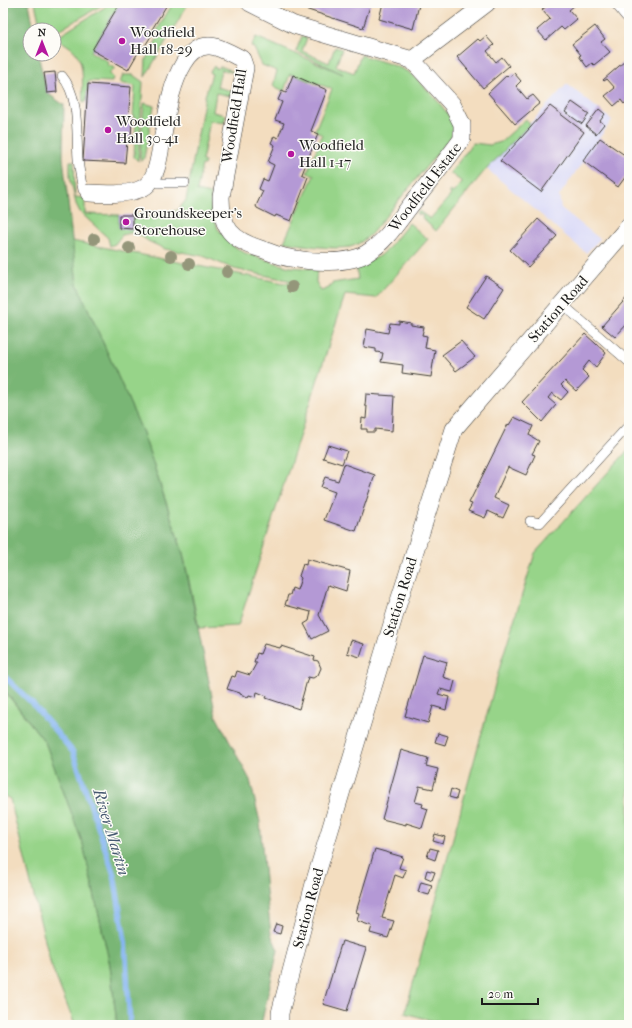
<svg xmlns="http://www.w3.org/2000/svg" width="632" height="1028" font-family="'IM FELL French Canon',serif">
	<rect width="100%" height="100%" fill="#fdfcf7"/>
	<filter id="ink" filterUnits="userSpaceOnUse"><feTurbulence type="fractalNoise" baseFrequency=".025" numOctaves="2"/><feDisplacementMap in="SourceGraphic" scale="8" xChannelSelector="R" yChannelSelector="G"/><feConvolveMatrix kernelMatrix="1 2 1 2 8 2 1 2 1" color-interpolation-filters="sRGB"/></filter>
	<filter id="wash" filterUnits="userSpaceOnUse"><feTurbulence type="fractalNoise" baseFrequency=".012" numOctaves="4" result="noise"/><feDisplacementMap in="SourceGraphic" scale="16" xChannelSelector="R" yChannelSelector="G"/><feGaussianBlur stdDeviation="0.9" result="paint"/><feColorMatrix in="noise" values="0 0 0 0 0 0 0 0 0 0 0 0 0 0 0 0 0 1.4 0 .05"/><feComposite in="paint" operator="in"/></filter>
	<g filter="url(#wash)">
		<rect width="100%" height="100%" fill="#f3ddbf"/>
		<path fill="#d7d7f8" d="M567,84L612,120L559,196L561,208L600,239L586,253L487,169Z"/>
		<path fill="#97d489" stroke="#5a7852" d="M35,3H106L54,33V30H41Z
			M108,3H120L91,52L109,62L108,65L115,68L109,73L113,77L112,82L89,81L88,84L86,102L83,103C81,88 86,67 76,53C72,47 62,42 56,38L105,7Z
			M173,3L188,4L145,77L146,59L160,34L157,30Z
			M302,36L307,38L302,51L329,63L335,47L342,49L336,66L354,73L361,55C376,60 394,64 408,72C417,77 450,113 453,123C454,127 453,134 451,138L449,139L372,233C366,239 358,245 350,247C331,250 303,245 284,242L314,175L307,173L322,135L315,130L332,89L290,74L284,91L273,86L277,71L262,65L254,48L251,46L256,37L343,74L296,51Z
			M214,66L217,69L219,67H223L236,73L221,70L217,87L232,91L230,96L216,93L213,112L226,115L224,123L210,121L202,161L205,162L204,165H202L197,191L211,194V209L218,229L232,245L245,253L282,265L291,267L317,269L316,282L321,291L329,288L332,283L358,279L356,267L380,256L387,250L409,223L428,239L376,298L345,295L238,626L199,628L183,553L143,433L77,284L72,241L284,283L297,282L234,269L203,256L165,249L148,241L135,232L122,235L115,244L110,246L108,238L80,212L76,204L70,177V161H74L75,197L85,198V214L119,215V228L132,229L133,215L146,213L147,218L178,210L186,200L205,96L212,74L210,72Z
			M123,75H133L143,82L138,161L134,157L136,118H133L135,86L120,83Z
			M144,103L154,106L144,158L141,161L140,156Z
			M526,119L530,124L482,174L436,231L422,218L423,216L420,214L419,215L417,214L419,211L430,219L451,195L449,192L450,191L453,193L462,182L450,173L473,143L490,145L501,142Z
			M629,449V1025H448L405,1013L502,659L535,553Z
			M3,689L45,742L83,844L110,965L117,1025H75L51,965L10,799L3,795Z"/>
		<path fill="#79b675" stroke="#4a6948" d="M3,3H29L34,30H30V54H38L47,93L64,105L63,157L77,284L143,433L183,554L216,716L250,780L260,822L266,891L271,934L278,950L261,1025H117L110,965L83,844L45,742L3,688Z"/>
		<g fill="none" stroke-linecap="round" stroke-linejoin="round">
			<path stroke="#85b5f1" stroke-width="5.5" d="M3,675L32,703L73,752L114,875L125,941L130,1025"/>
		</g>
		<g id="blocks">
			<path fill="#b499d5" d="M120,3H168L151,31L153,33L141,52L139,51L128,70L92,50Z
				M297,3H371L363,28L296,6Z
				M383,3H413L419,5L413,29L379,19Z
				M550,3H574L575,5L569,10L577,19L564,30L561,27L546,40L537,30L550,19L542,10Z
				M595,26L605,39L601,42L610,52L594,65L592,63L587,67L579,56L581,55L572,44Z
				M486,36L494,45L487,51L496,62L502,57L509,66L483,88L457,57L478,39L480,41Z
				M626,60L629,64V99L624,104L621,100L614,106L605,96L615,88L607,79L604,81L603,80Z
				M55,72L57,92L47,93L44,73Z
				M514,73L521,81L516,86L527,99L533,95L540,103L515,124L488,93L507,75L509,77Z
				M293,75L327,90L311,131L318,134L302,174L308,177L291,221L276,215L275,217L257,208L256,206L263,191L259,189L263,179L268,181L274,165L268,162L275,145L271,143L274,136L278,138L284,123L275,120L282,102L278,100L282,91L286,93Z
				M88,84L131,87L128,119H132L131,141H127L125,163L83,161Z
				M572,102L589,114L582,124L565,112Z
				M550,106L584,132L541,192L500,161Z
				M599,109L605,114L600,121L604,124L596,134L586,126Z
				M600,138L629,158V172L618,187L583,161Z
				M119,215H133V229L119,228Z
				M538,219L557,236L528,267L510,250Z
				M486,276L504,288L484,319L466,307Z
				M629,295V322L615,337L602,326Z
				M399,321L411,323V325L424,327L422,335L427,336L425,348L435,350L431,377L402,373L403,365L381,362L383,353L376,352V349L364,347L367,329L388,333L390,323L399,324Z
				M585,334L606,353L596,367L589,361L582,370L589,377L576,391L565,381L561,385L568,392L561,400L552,393L548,398L556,405L542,422L522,402Z
				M461,341L475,357L456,371L442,355Z
				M366,394L394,396L392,431L375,429V432H367V429H361L362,418L366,419L367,406H365Z
				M514,417L533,426L529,435L539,441L532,454L535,455L526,475L508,467L494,498L509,505L503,518L488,511L485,518L468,511L472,504L469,503L508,424L509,425Z
				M328,445L347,451L342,464L323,458Z
				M344,464L375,475L356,531L324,520L335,492L321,487L325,477L338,481Z
				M307,559L350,571L346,591L328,585L319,615L328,631L312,639L304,624L309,621L311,612L285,605L288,595H290L292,588L297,590L301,578L299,576L303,564L306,565Z
				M351,640L364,644L360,657L347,653Z
				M264,644L280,648L281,646L315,657L314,660L318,661L321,668L318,675L313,678L308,677L299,709L266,698L267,696L257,692L256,697L249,695L248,697L240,694V693L227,689L232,676L235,677L237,671L250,675L257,662H254L257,653L260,654Z
				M423,655L447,662L443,677L455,681L452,692L440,689L438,694L449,697L446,710L433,706L428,723L405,716Z
				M438,733L448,736L445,745L435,742Z
				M401,750L428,758L426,766L438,769L433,789L419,786V788L415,802L423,804L422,807L428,809L422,828L406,823V825L382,819Z
				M451,789L458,792L456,799L449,797Z
				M435,834L445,837L443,844L433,841Z
				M430,848L438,850L435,860L427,857Z
				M375,849L403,857L399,868L406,870L403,878L395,875L382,918L394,921L388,938L370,933L372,926L357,921L359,913L356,912Z
				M427,870L435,872L432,880L425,877Z
				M421,882L432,885L429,895L418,892Z
				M276,924L282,926L280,934L273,932Z
				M342,941L366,948L347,1011L323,1004Z"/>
		</g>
	</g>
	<g filter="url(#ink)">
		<use href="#blocks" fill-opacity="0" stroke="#3c3934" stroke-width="1"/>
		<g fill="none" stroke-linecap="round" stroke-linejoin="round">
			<g stroke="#3c3934" stroke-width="10">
				<path id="lane" d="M62,76C80,97 76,132 78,159C79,169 81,180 83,190L89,193
					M152,178L159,183H185
					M562,304L629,362
					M530,521L540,523L629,425"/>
			</g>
			<g stroke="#3c3934" stroke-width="18">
				<path id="street" d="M620,3L629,14
					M412,60L487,3
					M89,193C103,194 137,196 148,184C158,173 159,155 162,141C167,114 170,86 184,63C190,53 197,46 208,46C218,45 233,55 242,59L245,68L221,197C221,229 232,240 261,249C270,252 280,257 290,258C310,262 349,265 367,253C385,242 397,223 410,206C428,184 445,162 462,139V124L452,104L412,60L294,25L250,3
					M280,1025V1013L315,880L398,604L454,429L629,226"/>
			</g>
			<use href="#lane" stroke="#fff" stroke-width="9"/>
			<use href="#street" stroke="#fff" stroke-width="17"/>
		</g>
		<g fill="#94967a">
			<circle cx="94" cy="239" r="6"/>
			<circle cx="129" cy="248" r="6"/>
			<circle cx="171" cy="256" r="6"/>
			<circle cx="189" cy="264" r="6"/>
			<circle cx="227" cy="272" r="6"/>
			<circle cx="292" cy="287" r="6"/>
		</g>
	</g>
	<g fill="#b5179e" stroke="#fdfcf7" stroke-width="1.5">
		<circle cx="122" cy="41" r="4"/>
		<circle cx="108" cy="130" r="4"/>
		<circle cx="291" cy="154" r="4"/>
		<circle cx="126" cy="222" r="4"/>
	</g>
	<g text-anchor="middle" stroke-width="3" stroke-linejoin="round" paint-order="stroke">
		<g font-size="15" fill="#1c1c1c" stroke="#fdfcf7" text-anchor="start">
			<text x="130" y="37">Woodfield<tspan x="130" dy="17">Hall 18-29</tspan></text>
			<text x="116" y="126">Woodfield<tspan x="116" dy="17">Hall 30-41</tspan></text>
			<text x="299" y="150">Woodfield<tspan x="299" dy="17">Hall 1-17</tspan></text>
			<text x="134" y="218">Groundskeeper's<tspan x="134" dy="17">Storehouse</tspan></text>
		</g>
		<g font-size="15" fill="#1c1c1c" stroke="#fdfcf7">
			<text transform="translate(234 116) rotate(-81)" y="5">Woodfield Hall</text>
			<text transform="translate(425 187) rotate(-52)" y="5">Woodfield Estate</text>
			<text transform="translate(558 309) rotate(-49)" y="5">Station Road</text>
			<text transform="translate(400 597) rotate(-73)" y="5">Station Road</text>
			<text transform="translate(308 908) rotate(-75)" y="5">Station Road</text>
		</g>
		<g font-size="16" font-style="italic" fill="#465971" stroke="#fdfcf7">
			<text transform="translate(112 832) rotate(73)" y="6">River Martin</text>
		</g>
	</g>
	<rect width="632" height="1028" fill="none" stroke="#fdfcf7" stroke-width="16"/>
	<g transform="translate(42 42)"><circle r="19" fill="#fdfcf7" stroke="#a3a29f"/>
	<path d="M0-3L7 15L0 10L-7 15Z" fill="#b5179e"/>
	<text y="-6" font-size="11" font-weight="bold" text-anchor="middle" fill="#1c1c1c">N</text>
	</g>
	<path d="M482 998v6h56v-6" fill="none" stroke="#1c1c1c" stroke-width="2"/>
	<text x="488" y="998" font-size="12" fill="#1c1c1c" stroke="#fdfcf7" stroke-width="3" paint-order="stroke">20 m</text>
</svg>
